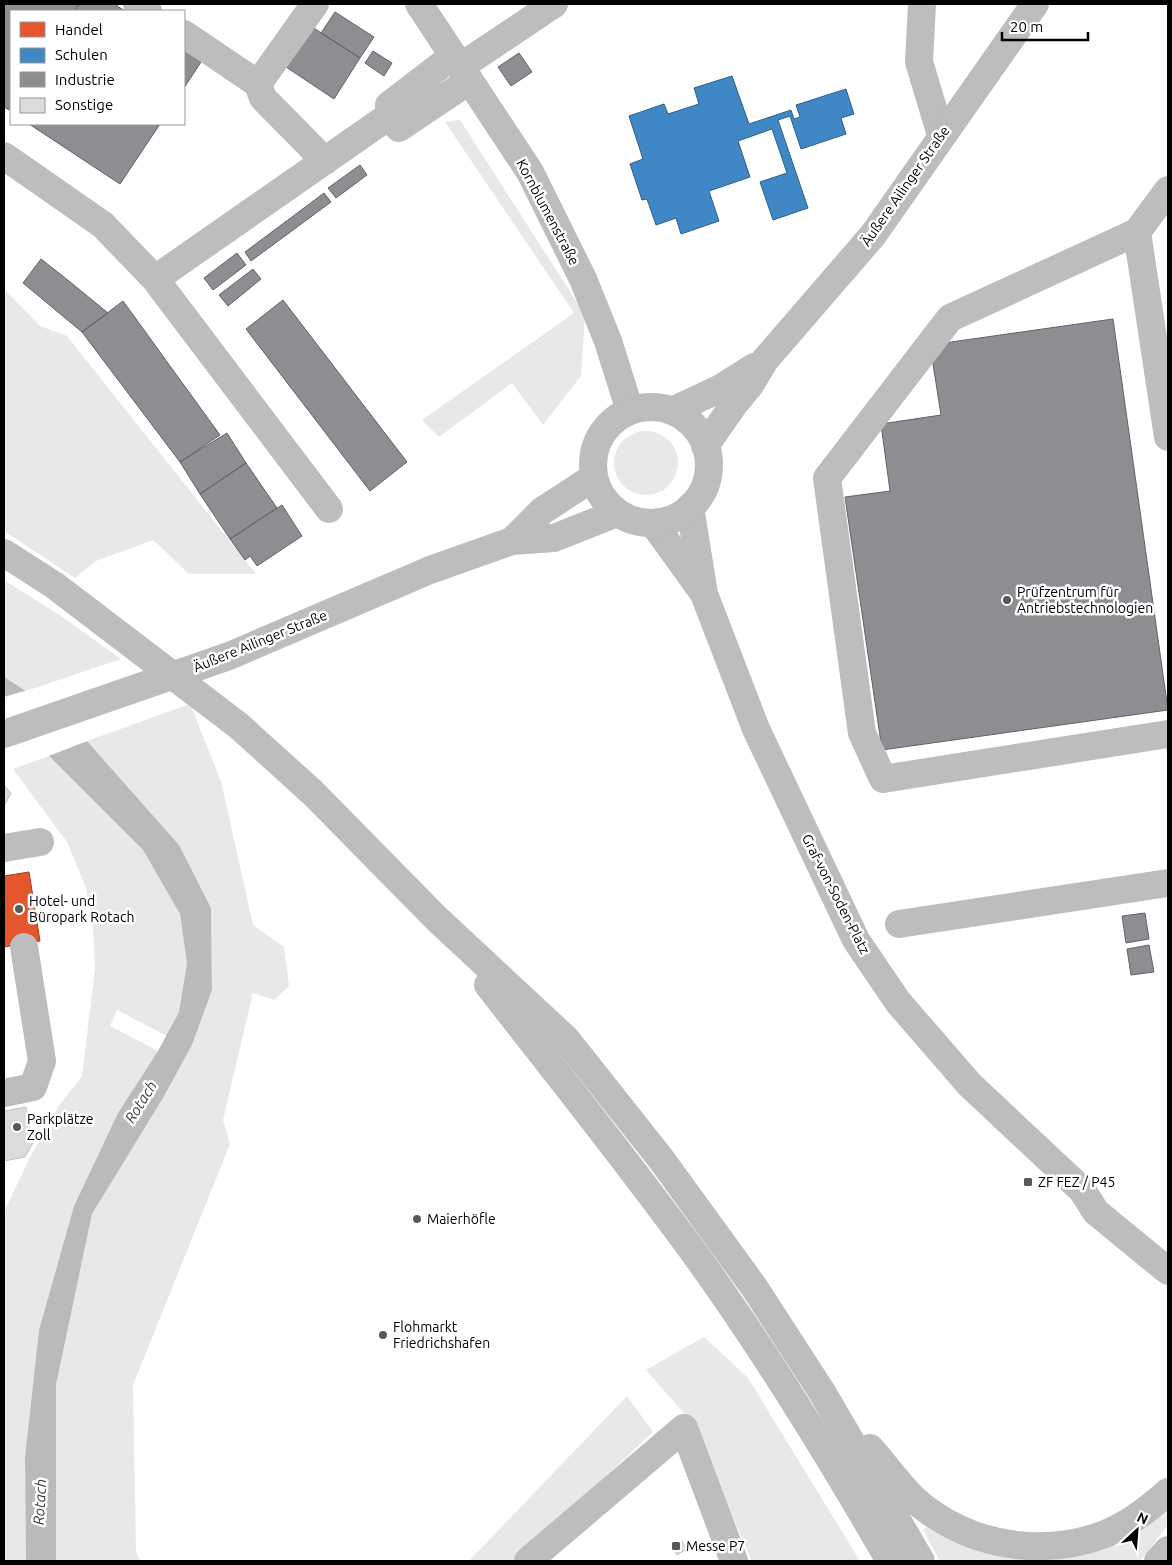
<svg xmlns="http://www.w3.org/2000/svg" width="1172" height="1565" font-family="Ubuntu,sans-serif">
	<rect width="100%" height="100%" fill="#fff"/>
	<path fill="#e8e8e8" d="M460,120L585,315L581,376L543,425L512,383L439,437L422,420L574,313L445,122Z
		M4,289L40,326L67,336L256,574H189L153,540L96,561L75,578L4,531Z
		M614 463a32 32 0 1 1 64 0a32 32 0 1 1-64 0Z
		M4,580L58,614L121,659L26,691L4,677Z
		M190,704L221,781L253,925L284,947L289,986L274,1000L253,993L223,1120L230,1144L133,1385L136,1552L140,1561H56V1385L92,1214L163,1098L192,1045L212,990L211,908L179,845L87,741Z
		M49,756L143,850L180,914L187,963L179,1012L167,1036L117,1010L110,1026L158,1051L118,1113L74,1206L39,1330L25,1457L26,1561H4V1212L30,1157L60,1104L82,1077L95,968L93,929L86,888L67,842L13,769Z
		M704,1337L748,1378L860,1561H752L690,1420L646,1370Z
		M627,1396L653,1432L515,1561H469Z
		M1168,1511V1525L1140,1561H940L923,1530L928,1526C993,1565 1077,1565 1143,1528C1151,1522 1161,1518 1168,1511Z"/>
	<path fill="#bababa" d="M4,677L26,691L87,741L179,845L211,908L212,990L192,1045L163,1098L92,1214L56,1385V1561H26L25,1457L39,1330L74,1206L118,1113L158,1051L179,1012L187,963L180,914L143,850L49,756L4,723Z"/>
	<path fill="#fff" d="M28,690L90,740L46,757L4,726V697Z"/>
	<path fill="#e4572e" stroke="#a03d20" d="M29,872L40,941L4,947V876Z"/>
	<path fill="#3f88c5" stroke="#2c5f8a" d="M732,76L749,124L791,110L794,119L800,117L796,105L846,89L854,114L841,118L846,134L801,149L790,116L778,120L808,208L773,220L760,182L787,173L772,129L738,141L750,177L709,191L719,221L681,234L676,218L656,225L647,199L642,200L630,164L643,159L629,116L664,104L668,114L699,104L694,88Z"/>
	<path fill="#8d8d92" stroke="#636366" d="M4,4H79L74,11H11V107L9,110L4,107Z
		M79,4H114L125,11H74Z
		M335,12L374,37L360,58L321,33Z
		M309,25L360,58L334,99L283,65Z
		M184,50L201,62L184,88Z
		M373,51L392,63L384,76L365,63Z
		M519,53L532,72L511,86L498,67Z
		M29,124H160L120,184Z
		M360,165L367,175L336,198L328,188Z
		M324,193L331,202L251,261L245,252Z
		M237,253L246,265L213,290L204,278Z
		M41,259L64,277L108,313L82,332L23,283Z
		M253,269L261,279L228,306L219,295Z
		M283,300L407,462L370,491L246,329Z
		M123,301L220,435L180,462L82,332Z
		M1113,319L1168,710L882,750L845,497L890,491L881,424L941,415L930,345Z
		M227,433L246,463L200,494L180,462Z
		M246,463L277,508L230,539L200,494Z
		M282,505L302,536L257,566L250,556L245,560L230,539Z
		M1145,913L1149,939L1126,943L1122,916Z
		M1149,945L1154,972L1131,975L1127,949Z"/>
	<path fill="#dbdbdb" stroke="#c3c3c3" d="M4,785L11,793L4,806Z
		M26,1107L33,1143L25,1157L4,1161V1111Z
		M682,1541L687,1549L677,1555L672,1547Z"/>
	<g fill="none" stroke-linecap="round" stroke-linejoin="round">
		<path stroke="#bdbdbd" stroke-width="28" d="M137,4L148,11
			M419,4L530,172L583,279L608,341L630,411
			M922,4L919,62L941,135
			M184,34L258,84L263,98L325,161
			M453,56L389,105V116L399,128L469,81
			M460,67L554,4
			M258,84L315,4
			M4,156L103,225L155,279L329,509
			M1168,190L1137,232L1168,437
			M1137,232L950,318L827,478L862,733L883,779L1168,734
			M155,279L389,116
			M690,507L704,594L709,607L756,729L856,940L898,1002L970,1085L1082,1190L1096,1212L1168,1271
			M653,523L702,591
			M4,848L40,842
			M899,924L1168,883
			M4,1093L33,1087L42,1061L24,947
			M528,1561L684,1428L734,1561"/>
		<path stroke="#bdbdbd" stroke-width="28" d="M593 465a58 58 0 1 1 116 0a58 58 0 1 1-116 0Z
			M672,411L719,389L754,367
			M705,446L735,403L750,385L765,360L873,235L1035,4
			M512,541L542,511L594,477
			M4,553L54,585L239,726L313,793L436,918L566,1039L661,1159L754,1287L822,1392L921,1561
			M4,734L229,656L430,570L512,541L554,538L617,513
			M488,985C559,1076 632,1167 700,1261C769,1357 831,1459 890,1561
			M870,1448C890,1470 907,1498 933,1514C983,1548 1048,1556 1105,1534C1128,1525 1149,1509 1168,1492
			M1158,1561L1168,1550"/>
	</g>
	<g fill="#595959" stroke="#fff" stroke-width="2">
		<circle cx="1007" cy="600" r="5"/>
		<circle cx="19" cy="909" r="5"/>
		<circle cx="17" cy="1127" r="5"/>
		<rect x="1023" y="1177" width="10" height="10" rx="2.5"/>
		<circle cx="417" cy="1219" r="5"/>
		<circle cx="383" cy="1335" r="5"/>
		<rect x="671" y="1541" width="10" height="10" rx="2.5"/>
	</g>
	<g text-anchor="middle" stroke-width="5" stroke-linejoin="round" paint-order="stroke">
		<g font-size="14" fill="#000" stroke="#fff">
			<text transform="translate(905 186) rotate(-55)" y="5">Äußere Ailinger Straße</text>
			<text transform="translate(548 212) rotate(62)" y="5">Kornblumenstraße</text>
			<text transform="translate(260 641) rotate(-22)" y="5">Äußere Ailinger Straße</text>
			<text transform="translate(836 894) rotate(63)" y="5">Graf-von-Soden-Platz</text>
		</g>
		<g font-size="14" fill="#000" stroke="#fff" text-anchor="start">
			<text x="1017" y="597">Prüfzentrum für<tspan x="1017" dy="16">Antriebstechnologien</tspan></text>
			<text x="29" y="906">Hotel- und<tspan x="29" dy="16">Büropark Rotach</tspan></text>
			<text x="27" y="1124">Parkplätze<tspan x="27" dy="16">Zoll</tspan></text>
			<text x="1038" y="1187">ZF FEZ / P45</text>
			<text x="427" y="1224">Maierhöfle</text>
			<text x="393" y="1332">Flohmarkt<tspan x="393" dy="16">Friedrichshafen</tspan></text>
			<text x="686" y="1551">Messe P7</text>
		</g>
		<g font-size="15" font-style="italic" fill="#3d3d3d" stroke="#fff">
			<text transform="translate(141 1102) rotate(-58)" y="5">Rotach</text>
			<text transform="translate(40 1502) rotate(-87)" y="5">Rotach</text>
		</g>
	</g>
	<rect width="1172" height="1565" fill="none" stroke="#000000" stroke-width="10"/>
	<rect x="10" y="10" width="175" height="115" fill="#ffffff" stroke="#999999"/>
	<rect x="20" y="22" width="25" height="15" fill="#e4572e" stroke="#999999"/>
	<text x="55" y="35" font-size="15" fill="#000000">Handel</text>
	<rect x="20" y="48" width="25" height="15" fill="#3f88c5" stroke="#999999"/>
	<text x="55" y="60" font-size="15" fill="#000000">Schulen</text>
	<rect x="20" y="72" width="25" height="15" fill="#8d8d92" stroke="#999999"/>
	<text x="55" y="85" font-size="15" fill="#000000">Industrie</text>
	<rect x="20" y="98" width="25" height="15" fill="#dbdbdb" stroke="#999999"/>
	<text x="55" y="110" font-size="15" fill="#000000">Sonstige</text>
	<g transform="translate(1137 1530) rotate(26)" stroke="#ffffff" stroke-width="4" paint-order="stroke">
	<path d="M0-4L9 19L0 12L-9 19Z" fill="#000000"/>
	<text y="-8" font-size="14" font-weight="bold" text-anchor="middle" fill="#000000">N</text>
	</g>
	<path d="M1002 32v8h86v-8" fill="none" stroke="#000000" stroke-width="2.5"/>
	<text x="1010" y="32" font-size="15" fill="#000000" stroke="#ffffff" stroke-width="4" paint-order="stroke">20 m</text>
</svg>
